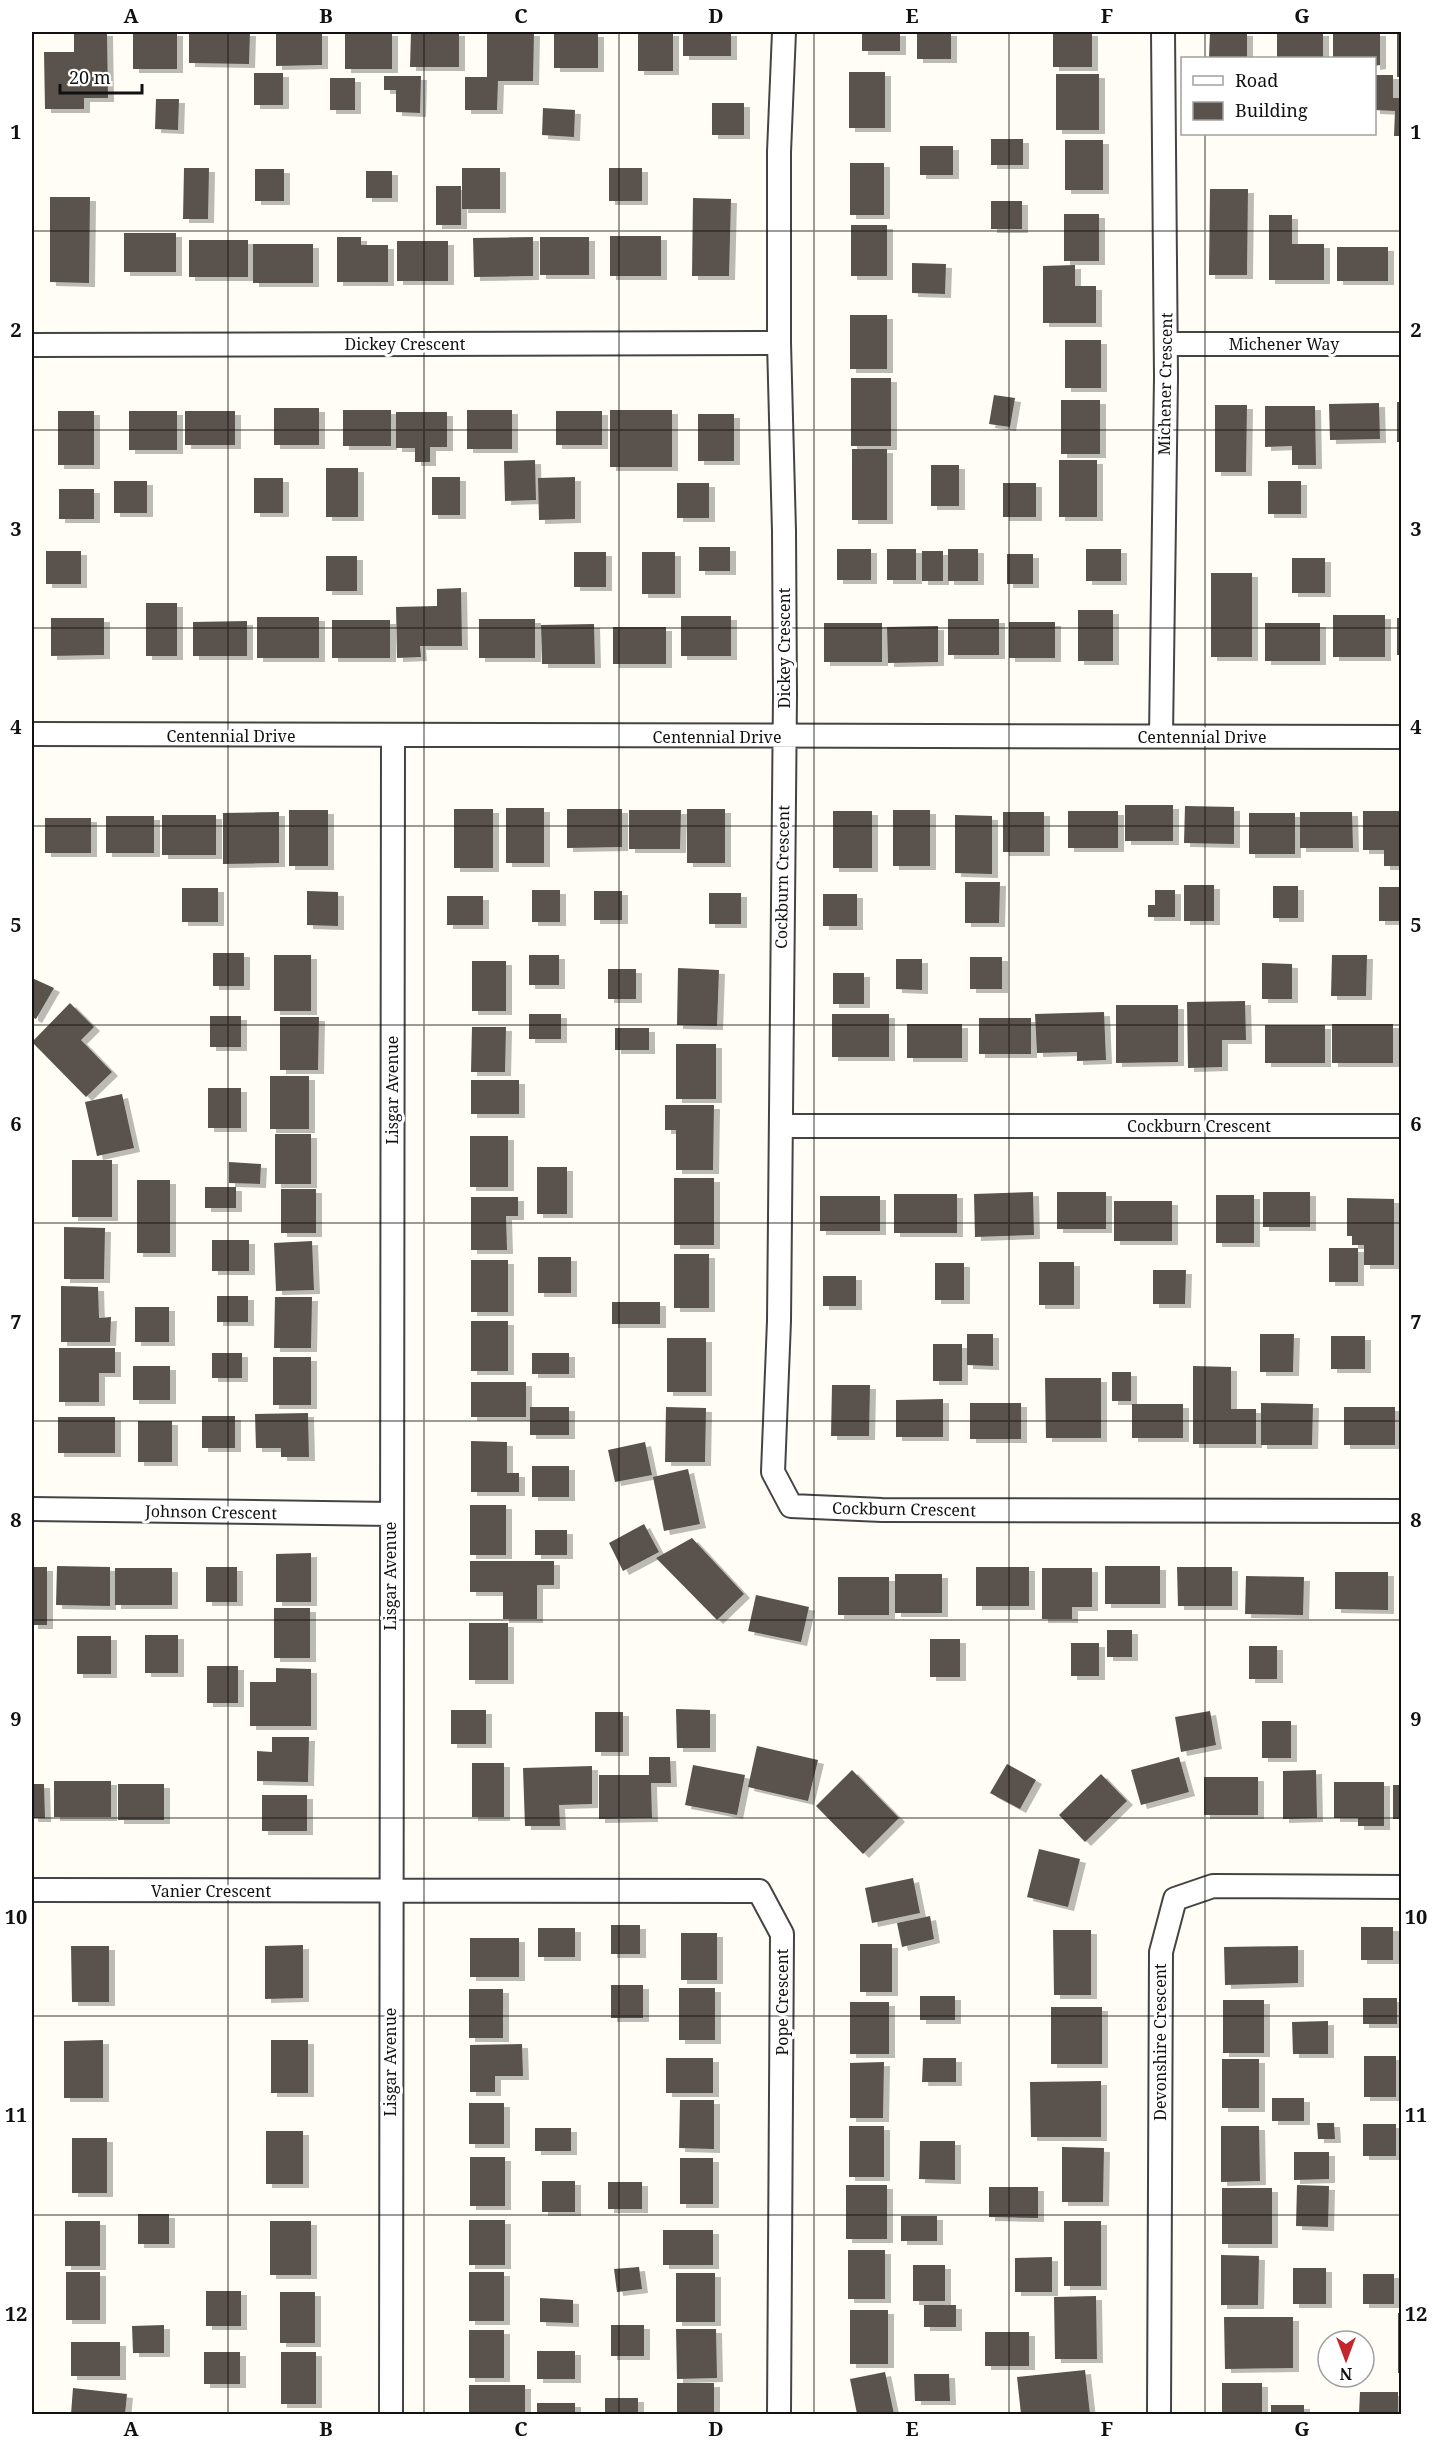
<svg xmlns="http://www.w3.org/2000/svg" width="1433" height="2446" font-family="'Noto Serif',serif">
	<defs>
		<filter id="shadow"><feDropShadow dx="6" dy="4" stdDeviation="0" flood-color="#0004"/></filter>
	</defs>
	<rect width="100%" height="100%" fill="#fffdf5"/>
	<path fill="#5a524d" filter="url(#shadow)" d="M74,32H107L108,98H84V109H45L44,52H74Z
		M133,32H177V69H133Z
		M189,32H250L249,64L189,63Z
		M276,32H322V65L276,66Z
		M345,32H392V69H345Z
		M411,32H459V67H410Z
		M487,32H534L533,81H498L497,110H465V77H487Z
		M638,32H673V71H638Z
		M683,32H731V56H683Z
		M862,32H900V51H862Z
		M917,32H951V59H917Z
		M1053,32H1092V67H1053Z
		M1210,32H1247V58H1209Z
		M1277,32H1323V58H1277Z
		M1333,32H1380V65L1374,66V58H1333Z
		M1397,32H1402V77H1397Z
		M554,33H598V68H554Z
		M849,72H885V128H849Z
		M254,73H283V105H254Z
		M1056,74H1099V130H1056Z
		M1374,75H1393V98H1402V136H1394L1395,111L1374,110Z
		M384,76H421L420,113L396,112V90H384Z
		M330,78H355V110H330Z
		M156,99H179L178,130L155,129Z
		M712,103H744V135H712Z
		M543,108L575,110L574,137L542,135Z
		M991,139H1023V165H991Z
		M1065,140H1103V190H1065Z
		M920,146H953V175H920Z
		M850,163H884V215H850Z
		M184,168H209L208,219H183Z
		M462,168H500V209H462Z
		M609,168H642V201H609Z
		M255,169H284V201H255Z
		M366,171H392V198H366Z
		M436,186H461V225H436Z
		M1210,189H1248L1247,275H1209Z
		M50,197H90L89,283L50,282Z
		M693,198L731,199L729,276H692Z
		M991,201H1022V229H991Z
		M1064,214H1099V261H1064Z
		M1269,215H1292V244H1324V280H1269Z
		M851,225H887V276H851Z
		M124,233H176V272H124Z
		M610,236H661V276H610Z
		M337,237H361V245H388V282H337Z
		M533,237V276L474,277L473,238Z
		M540,237H589V275H540Z
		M189,240H248V277H189Z
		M397,241H448V281H397Z
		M253,244H313V283H253Z
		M1337,247H1388V281H1337Z
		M912,263L946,264L945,294L912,293Z
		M1075,265V286H1096V323H1043V266Z
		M850,315H887V369H850Z
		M1065,340H1101V388H1065Z
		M851,378H891V446H851Z
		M994,395L1015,398L1010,427L989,424Z
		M1061,400H1100V454H1061Z
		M1397,402H1402V442H1397Z
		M1379,403L1380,439L1330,440L1329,404Z
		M1215,405H1247L1246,472H1215Z
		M1265,406H1315L1316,465H1292V446L1265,447Z
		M274,408H319V445H274Z
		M343,410H391V446H343Z
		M467,410H512V449H467Z
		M610,410H672V467H610Z
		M58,411H94V465H58Z
		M129,411H177V450H129Z
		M185,411H235V445H185Z
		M556,411H602V445H556Z
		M396,412H447V447H430V462H415V448H396Z
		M698,414H734V461H698Z
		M852,449H887V520H852Z
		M535,460L536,500L505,501L504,461Z
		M1059,460H1097V517H1059Z
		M931,465H959V506H931Z
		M326,468H358V517H326Z
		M432,477H460V515H432Z
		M575,477V519L539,520L538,478Z
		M254,478H283V513H254Z
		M114,481H147V513H114Z
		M1268,481H1301V514H1268Z
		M677,483H709V518H677Z
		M1003,483H1036V517H1003Z
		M59,489H94V519H59Z
		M699,547H730V571H699Z
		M837,549H871V580H837Z
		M887,549H916V580H887Z
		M948,549H978V581H948Z
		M1086,549H1121V581H1086Z
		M46,551H81V584H46Z
		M922,551H943V581H922Z
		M574,552H606V587H574Z
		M642,552H675V594H642Z
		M1007,554H1033V584H1007Z
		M326,556H357V591H326Z
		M1292,558H1325V593H1292Z
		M1211,573H1252V657H1211Z
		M461,588L462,646H420L421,657L397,658L396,607L437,606V589Z
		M146,603H177V656H146Z
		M1078,610H1113V661H1078Z
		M1333,615H1385V657H1333Z
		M681,616H731V656H681Z
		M257,617H319V658H257Z
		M51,618H104V655L51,656Z
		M1397,618H1402V655H1397Z
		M479,619H535V658H479Z
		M948,619H999V655H948Z
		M332,620H390V658H332Z
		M247,621V656H193V622Z
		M1009,622H1055V658H1009Z
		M824,623H882V662H824Z
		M1265,623H1320V661H1265Z
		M594,624L595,664H542L541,625Z
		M938,626V662L888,663L887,627Z
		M613,627H666V664H613Z
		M1125,805H1173V841H1125Z
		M1185,806L1234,807V844L1184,843Z
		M506,808H544V863H506Z
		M454,809H493V868H454Z
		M567,809H622V847L567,848Z
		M687,809H725V863H687Z
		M289,810H328V866H289Z
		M629,810H681L680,849H629Z
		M893,810H930V866H893Z
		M833,811H872V868H833Z
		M1068,811H1118V848H1068Z
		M1363,811H1402V866H1384V850H1363Z
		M279,812V863L223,864V813Z
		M1003,812H1044V852H1003Z
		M1300,812H1352L1353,848H1300Z
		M1249,813H1295V854H1249Z
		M162,815H216V855H162Z
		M955,815L992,816V874L955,873Z
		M106,816H154V853H106Z
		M45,818H91V853H45Z
		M965,882H1000L999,923H965Z
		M1184,885H1214V921H1184Z
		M1273,886H1298V918H1273Z
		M1379,887H1402V921H1379Z
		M182,888H218V922H182Z
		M532,890H560V922H532Z
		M1155,890H1175V917H1148V905H1155Z
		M307,891L338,892V926L307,925Z
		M594,891H622V920H594Z
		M709,893H741V924H709Z
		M823,894H857V926H823Z
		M447,896H483V925H447Z
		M213,953H244V986H213Z
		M274,955H311V1011H274Z
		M529,955H559V985H529Z
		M1332,955H1367L1366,996H1331Z
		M970,957H1002V989H970Z
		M896,959H922V990L896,989Z
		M472,961H506V1011H472Z
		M1262,963L1292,964V999H1262Z
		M678,968L719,970L717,1026L677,1025Z
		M608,969H636V999H608Z
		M833,973H864V1004H833Z
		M32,978L54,988L36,1019L32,1017Z
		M1245,1001L1246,1040H1222V1067L1188,1068L1187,1002Z
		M70,1003L94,1027L81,1040L112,1072L86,1097L32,1042Z
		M1116,1005H1178V1062L1116,1063Z
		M1104,1012L1106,1060L1077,1061V1052L1037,1053L1035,1014Z
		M529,1014H561V1039H529Z
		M832,1014H889V1057H832Z
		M210,1016H241V1047H210Z
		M280,1017H319L318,1070H280Z
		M979,1018H1031V1054H979Z
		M907,1024H962V1058H907Z
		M1332,1024H1393V1063H1332Z
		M1265,1025H1325V1063H1265Z
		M472,1027H506L505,1072H471Z
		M615,1028H649V1050H615Z
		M676,1044H716V1099H676Z
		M270,1076H309V1129H270Z
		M471,1080H519V1114H471Z
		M208,1088H241V1128H208Z
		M122,1094L134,1148L97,1156L85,1102Z
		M665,1105H714L713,1170H676V1130H665Z
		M275,1134H311V1184H275Z
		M470,1136H508V1187H470Z
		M72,1160H112V1217H72Z
		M229,1162L261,1164L260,1184L229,1183Z
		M537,1167H567V1214H537Z
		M674,1178H714V1245H674Z
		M137,1180H170V1253H137Z
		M205,1187H236V1208H205Z
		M281,1189H316V1233H281Z
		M1033,1192L1034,1235L975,1237L974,1194Z
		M1057,1192H1106V1229H1057Z
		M1263,1192H1310V1227H1263Z
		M894,1194H957V1233H894Z
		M1216,1195H1254V1243H1216Z
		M820,1196H880V1231H820Z
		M471,1197H518V1216H506L507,1250H471Z
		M1347,1198L1394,1199V1265H1364V1245H1352V1236H1347Z
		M1114,1201H1172V1241H1114Z
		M64,1227L105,1228L104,1279H64Z
		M212,1240H249V1271H212Z
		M312,1241L314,1290L276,1291L274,1243Z
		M1329,1248H1358V1282H1329Z
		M674,1254H709V1308H674Z
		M538,1257H571V1293H538Z
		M471,1260H508V1312H471Z
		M1039,1262H1074V1305H1039Z
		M935,1263H964V1300H935Z
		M1153,1270H1186L1185,1304H1153Z
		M823,1276H856V1306H823Z
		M61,1286L98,1287L99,1318L111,1317L110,1342H61Z
		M217,1296H248V1322H217Z
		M275,1297H312L311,1348H274Z
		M612,1302H660V1324H612Z
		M135,1307H169V1342H135Z
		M471,1321H508V1371H471Z
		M967,1334H993V1366L967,1365Z
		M1260,1334H1294L1293,1372H1260Z
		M1331,1336H1365V1369H1331Z
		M667,1338H706V1392H667Z
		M933,1344H962V1381H933Z
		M59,1348H115V1373H99V1402H59Z
		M212,1353H242V1378H212Z
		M532,1353H569V1374H532Z
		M273,1357H311V1405H273Z
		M133,1366H170V1400H133Z
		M1193,1366L1231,1367V1409H1256V1444H1193Z
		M1112,1372H1131V1401H1112Z
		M1045,1378H1101V1438H1046Z
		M471,1382H526V1417H471Z
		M832,1385H870L869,1436H831Z
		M943,1399V1437H896V1400Z
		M970,1403H1021V1439H970Z
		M1261,1403L1313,1404L1312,1445H1261Z
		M1132,1404H1183V1438H1132Z
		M530,1407H569V1435H530Z
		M666,1407L706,1408L705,1462H665Z
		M1344,1407H1395V1445H1344Z
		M308,1413L309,1457H281V1448H256L255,1414Z
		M202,1416H235V1448H202Z
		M58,1417H115V1453H58Z
		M138,1421H172V1462H138Z
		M471,1441L507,1442V1473H519V1492H471Z
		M645,1442L652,1475L615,1482L608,1450Z
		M532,1466H569V1497H532Z
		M688,1469L700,1524L664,1531L653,1477Z
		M470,1505H506V1555H470Z
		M644,1524L659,1552L623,1571L609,1543Z
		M535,1530H567V1555H535Z
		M692,1538L744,1594L717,1620L656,1558Z
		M311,1553V1602H276V1554Z
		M470,1561H554V1585H537V1619H503V1592H470Z
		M57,1566L110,1567V1606L56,1605Z
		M1105,1566H1160V1604H1105Z
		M32,1567H47V1625H32Z
		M206,1567H237V1602H206Z
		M976,1567H1029V1606H976Z
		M1177,1567H1232V1606H1178Z
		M115,1568H172V1605H115Z
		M1042,1568H1092V1607H1072V1619H1042Z
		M1335,1572H1388V1610L1335,1609Z
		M895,1574H942V1613H895Z
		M1246,1576L1304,1577L1303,1615L1245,1614Z
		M838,1577H889V1615H838Z
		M756,1595L809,1607L801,1642L748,1631Z
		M274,1608H310V1658H274Z
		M469,1623H508V1680H469Z
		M1107,1630H1132V1657H1107Z
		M145,1635H178V1673H145Z
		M77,1636H111V1674H77Z
		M930,1639H960V1677H930Z
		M1071,1643H1099V1676H1071Z
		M1249,1646H1277V1679H1249Z
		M207,1666H238V1703H207Z
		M276,1668L311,1669V1726H250V1682H276Z
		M676,1709L710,1710V1748H677Z
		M451,1710H486V1744H451Z
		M1210,1711L1216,1745L1181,1752L1175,1717Z
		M595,1712H623V1752H595Z
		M1262,1721H1291V1758H1262Z
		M272,1737H309L308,1782L257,1781V1751L272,1752Z
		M757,1746L818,1760L808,1801L748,1787Z
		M649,1757H670L671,1783H651L652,1818L599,1819V1775H649Z
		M1179,1757L1189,1792L1141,1805L1131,1770Z
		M472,1763H504V1817H472Z
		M1007,1764L1036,1780L1020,1809L990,1793Z
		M693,1765L745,1775L737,1815L685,1805Z
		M592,1766V1804L559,1805L560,1826H525L523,1768Z
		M852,1770L899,1818L863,1854L816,1806Z
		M1316,1770L1317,1818L1283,1819V1771Z
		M1101,1774L1127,1801L1085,1842L1059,1815Z
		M1204,1777H1258V1815H1204Z
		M54,1781H111V1817H54Z
		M1334,1782H1384V1826H1358V1818H1334Z
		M32,1784H44L45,1818H32Z
		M118,1784H164V1820H118Z
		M1393,1785H1402V1819H1393Z
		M262,1795H307V1831H262Z
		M1039,1849L1080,1859L1068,1907L1027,1897Z
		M913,1878L920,1913L872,1923L865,1888Z
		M930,1916L934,1939L902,1947L897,1923Z
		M611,1925H640V1954H611Z
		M1361,1927H1393V1960H1361Z
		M538,1928H575V1957H538Z
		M1053,1930H1091V1995H1054Z
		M681,1933H717V1980H681Z
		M470,1938H519V1977H470Z
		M860,1944H892V1992H860Z
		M303,1945V1998L265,1999V1946Z
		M71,1946H109V2002H72Z
		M1298,1946V1983L1225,1985L1224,1947Z
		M611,1985H643V2018H611Z
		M679,1988H715V2040H679Z
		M469,1989H503V2038H469Z
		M920,1996H955V2020H920Z
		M1363,1998H1397V2024H1363Z
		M1223,2000H1264V2053H1223Z
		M850,2002H889V2054H850Z
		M1051,2007H1102V2064H1051Z
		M1328,2021V2054H1293L1292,2022Z
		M103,2040V2098H64V2041Z
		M271,2040H308V2093H271Z
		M522,2044L523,2076H495V2092H470V2045Z
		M1364,2056H1396V2097H1364Z
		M666,2058H713V2093H666Z
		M923,2058H956V2082H922Z
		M1222,2059H1259V2108H1222Z
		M884,2062L883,2118H850V2063Z
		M1101,2081V2137H1031L1030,2082Z
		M1272,2098H1304V2121H1272Z
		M680,2100H714V2149L679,2148Z
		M469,2103H504V2144H469Z
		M1317,2123H1334L1335,2139H1318Z
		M1363,2124H1396V2156H1363Z
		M849,2126H884V2177H849Z
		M1221,2126H1259L1260,2181L1221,2182Z
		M535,2128H571V2151H535Z
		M266,2131H303V2184H266Z
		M72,2138H107V2193H72Z
		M920,2141H955V2180L919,2179Z
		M1062,2147L1104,2148L1103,2202H1062Z
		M1294,2152H1329V2179L1294,2180Z
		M470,2157H505V2206H470Z
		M680,2158H713V2204H680Z
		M542,2181H575V2212H542Z
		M608,2182H642V2209H608Z
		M846,2185H887V2239H846Z
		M1297,2185L1329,2186L1328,2227L1296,2226Z
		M989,2187H1038V2218L989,2217Z
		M1222,2188H1272V2244H1222Z
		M138,2214H169V2244H138Z
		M901,2216H937V2241H901Z
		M469,2220H505V2265H469Z
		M65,2221H100V2266H65Z
		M270,2221H311V2275H270Z
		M1064,2221H1101V2286H1064Z
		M663,2230H713V2265H663Z
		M848,2250H885V2299H848Z
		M1221,2255L1259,2256L1258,2305H1221Z
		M1052,2257V2292H1015V2258Z
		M913,2265H945V2301H913Z
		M639,2267L642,2289L617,2292L614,2269Z
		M1293,2268H1326V2304H1293Z
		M66,2272H100V2320H66Z
		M469,2272H504V2321H469Z
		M676,2273H715V2322H676Z
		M1363,2274H1394V2304H1363Z
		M206,2291H241V2326H206Z
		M280,2292H315V2343H280Z
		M1096,2296L1097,2359H1055L1054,2297Z
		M540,2298L573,2300V2323L540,2322Z
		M924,2305H956V2327H924Z
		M850,2310H888V2364H850Z
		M1398,2313H1402V2373H1398Z
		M1224,2317H1293V2368L1225,2369Z
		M164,2325V2353H133L132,2326Z
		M611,2325H644V2356H611Z
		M676,2329H716L717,2378L677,2379Z
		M469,2330H504V2378H469Z
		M985,2332H1029V2366H985Z
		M71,2342H120V2376H71Z
		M537,2351H575V2379H537Z
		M204,2352H240V2384H204Z
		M281,2352H316V2404H281Z
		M1085,2370L1090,2414H1021L1017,2377Z
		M885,2372L894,2414H857L850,2379Z
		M914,2374H949L950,2401H915Z
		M677,2383H714V2414H677Z
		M1222,2383H1262V2414H1222Z
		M469,2385H525V2414H469Z
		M73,2388L127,2394L125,2414H71Z
		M1360,2392H1398V2414H1359Z
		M605,2398H638V2414H605Z
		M537,2403H575V2414H537Z
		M1271,2405H1304V2414H1271Z
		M274,2412H312V2414H274Z"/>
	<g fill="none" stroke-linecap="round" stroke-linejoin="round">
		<g stroke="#444" stroke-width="26">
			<path id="minor" d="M784,32L779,152V343L784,531L785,695L779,1321L773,1472L791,1506L882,1510L1402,1511
				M1166,344H1402
				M32,345L779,343
				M32,734L1402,737
				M1161,736L1166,377L1163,32
				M781,1126H1402
				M32,1509L391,1514
				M32,1890L759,1891L782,1934L779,2414
				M391,2414L393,737
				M1159,2414L1161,1952L1175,1899L1213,1886L1402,1887"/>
		</g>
		<use href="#minor" stroke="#fff" stroke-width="22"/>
	</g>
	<path fill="none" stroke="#111" stroke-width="1.5" stroke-opacity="0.55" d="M228,32V2414M424,32V2414M619,32V2414M814,32V2414M1009,32V2414M1205,32V58M1205,134V2414M32,231H1402M32,430H1402M32,628H1402M32,826H1402M32,1025H1402M32,1223H1402M32,1421H1402M32,1620H1402M32,1818H1402M32,2016H1402M32,2215H1402"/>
	<g text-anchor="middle" stroke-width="6" stroke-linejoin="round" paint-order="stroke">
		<g font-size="16" fill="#111" stroke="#fff">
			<text x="405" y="350">Dickey Crescent</text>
			<text x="1284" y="350">Michener Way</text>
			<text transform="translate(1165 384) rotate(-89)" y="6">Michener Crescent</text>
			<text transform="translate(784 648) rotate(-90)" y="6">Dickey Crescent</text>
			<text x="231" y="742">Centennial Drive</text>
			<text x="717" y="743">Centennial Drive</text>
			<text x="1202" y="743">Centennial Drive</text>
			<text transform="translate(782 877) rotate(-89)" y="6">Cockburn Crescent</text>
			<text transform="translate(392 1090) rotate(-90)" y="6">Lisgar Avenue</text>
			<text x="1199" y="1132">Cockburn Crescent</text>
			<text transform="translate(904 1509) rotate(1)" y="6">Cockburn Crescent</text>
			<text transform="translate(211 1512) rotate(1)" y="6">Johnson Crescent</text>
			<text transform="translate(390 1576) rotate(-90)" y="6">Lisgar Avenue</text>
			<text x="211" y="1897">Vanier Crescent</text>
			<text transform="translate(782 2002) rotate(-90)" y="6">Pope Crescent</text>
			<text transform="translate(1160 2042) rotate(-90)" y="6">Devonshire Crescent</text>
			<text transform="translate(390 2062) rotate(-90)" y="6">Lisgar Avenue</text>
		</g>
	</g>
	<rect width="1433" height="2446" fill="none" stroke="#ffffff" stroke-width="66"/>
	<rect x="1181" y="57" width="195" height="78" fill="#ffffff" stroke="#a0a0a0" stroke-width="1.5"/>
	<rect x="1193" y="76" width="30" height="9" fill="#ffffff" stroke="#a0a0a0" stroke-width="1.5"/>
	<text x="1235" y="87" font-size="18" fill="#111111">Road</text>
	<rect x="1193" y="102" width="30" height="18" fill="#5a524d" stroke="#a0a0a0" stroke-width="1.5"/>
	<text x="1235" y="117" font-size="18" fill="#111111">Building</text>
	<g transform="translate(1346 2359) rotate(180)"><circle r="28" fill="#ffffff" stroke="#a0a0a0" stroke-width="1.5"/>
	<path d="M0-4.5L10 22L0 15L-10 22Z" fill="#c4262e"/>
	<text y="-9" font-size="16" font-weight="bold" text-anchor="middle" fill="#111111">N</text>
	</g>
	<path d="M60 84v9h82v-9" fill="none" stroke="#111111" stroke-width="3"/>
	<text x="69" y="84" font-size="18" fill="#111111" stroke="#ffffff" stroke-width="4.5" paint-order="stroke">20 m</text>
	<rect x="33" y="33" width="1367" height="2380" fill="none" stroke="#111" stroke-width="2"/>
	<g font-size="20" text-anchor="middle" font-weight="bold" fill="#111">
		<text x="131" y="23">A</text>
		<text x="326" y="23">B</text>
		<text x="521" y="23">C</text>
		<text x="716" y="23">D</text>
		<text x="912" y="23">E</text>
		<text x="1107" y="23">F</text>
		<text x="1302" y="23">G</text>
		<text x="16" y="139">1</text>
		<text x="1416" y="139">1</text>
		<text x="16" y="337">2</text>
		<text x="1416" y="337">2</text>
		<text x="16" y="536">3</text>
		<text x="1416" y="536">3</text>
		<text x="16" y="734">4</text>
		<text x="1416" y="734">4</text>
		<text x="16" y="932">5</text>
		<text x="1416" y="932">5</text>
		<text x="16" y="1131">6</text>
		<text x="1416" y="1131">6</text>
		<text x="16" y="1329">7</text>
		<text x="1416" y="1329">7</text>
		<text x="16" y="1527">8</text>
		<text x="1416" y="1527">8</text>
		<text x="16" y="1726">9</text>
		<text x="1416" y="1726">9</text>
		<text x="16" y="1924">10</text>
		<text x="1416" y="1924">10</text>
		<text x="16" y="2122">11</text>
		<text x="1416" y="2122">11</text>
		<text x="16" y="2321">12</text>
		<text x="1416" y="2321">12</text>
		<text x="131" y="2436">A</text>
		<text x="326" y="2436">B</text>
		<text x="521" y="2436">C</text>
		<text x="716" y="2436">D</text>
		<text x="912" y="2436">E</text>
		<text x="1107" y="2436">F</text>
		<text x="1302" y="2436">G</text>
	</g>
</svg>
